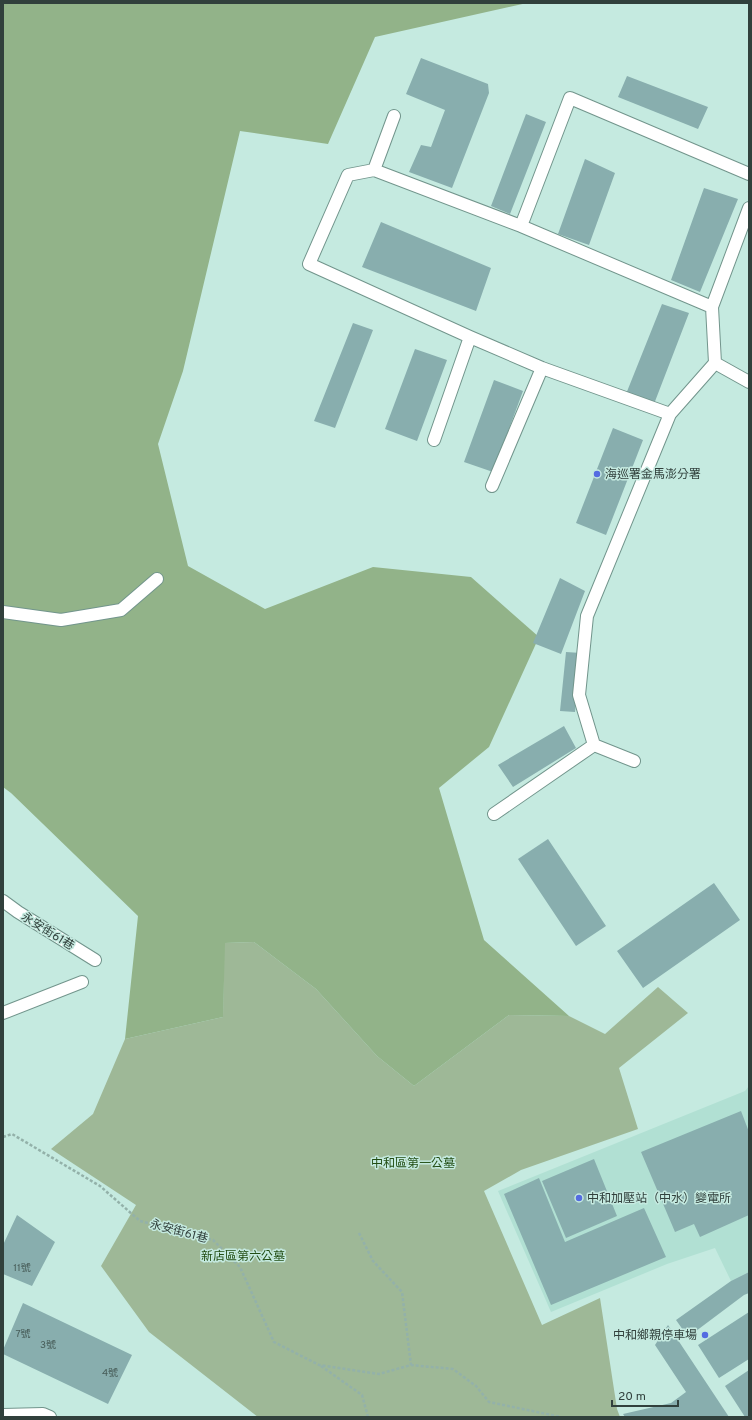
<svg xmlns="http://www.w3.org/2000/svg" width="752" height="1420" font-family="Overpass,'Noto Sans TC',sans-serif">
	<rect width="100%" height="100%" fill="#c5eae0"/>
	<path fill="#b1e0d3" d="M749,1086V1272L731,1281L715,1248L667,1264L551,1312L498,1191L745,1091Z"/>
	<path fill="#9eb897" d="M254,942L316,989L377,1056L414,1086L509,1015L569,1016L605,1034L658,987L688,1013L619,1068L638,1129L521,1170L484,1191L542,1325L600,1298L617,1409L620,1417H258L149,1332L101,1266L136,1205L51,1149L93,1114L125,1039L223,1017L224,943Z"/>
	<path fill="#92b389" d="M3,3H527L375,37L328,144L240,131L183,371L158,444L188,566L265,609L373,567L471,577L539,637L489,747L439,788L484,940L569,1016L509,1015L414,1086L377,1056L316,989L254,942L225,943L223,1017L125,1039L138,916L11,793L3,787Z"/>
	<path fill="#88aeae" d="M421,58L488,84L489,93L452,188L409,172L421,145L431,147L445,110L406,94Z
		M627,76L708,107L698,129L618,97Z
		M526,114L546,122L510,214L491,206Z
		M585,159L615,173L589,245L558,234Z
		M704,188L738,199L700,292L671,280Z
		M381,222L491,268L476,311L362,267Z
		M662,304L689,313L654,404L626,394Z
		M353,323L373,330L335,428L314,421Z
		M415,349L447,360L417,441L385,429Z
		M494,380L523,391L493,472L464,462Z
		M613,428L643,440L606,535L576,523Z
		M560,578L585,591L561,654L533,643Z
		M566,652L581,653L575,712L560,711Z
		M564,726L576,748L513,787L498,765Z
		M548,839L606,926L576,946L518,859Z
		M714,883L740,920L643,988L617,951Z
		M741,1111L749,1132V1215L700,1237L694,1224L675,1232L641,1152Z
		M594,1159L617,1216L566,1238L542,1181Z
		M539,1178L565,1242L644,1208L666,1257L551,1305L504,1194Z
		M17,1215L55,1242L32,1286L3,1274V1245Z
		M749,1272V1293L744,1295L688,1337L676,1320L731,1281Z
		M23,1303L132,1355L108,1404L3,1354V1350Z
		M749,1312V1359L719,1378L698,1345Z
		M668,1325L729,1417H625L623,1414L671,1403L686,1392L655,1345Z
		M749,1370V1417H745L725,1386Z"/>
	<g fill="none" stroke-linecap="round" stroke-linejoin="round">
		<g stroke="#72958c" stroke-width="14">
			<path id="service" d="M374,170L394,116
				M521,226L570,98L749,174
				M712,307L749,208
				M670,414L542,368L470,337L309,264L348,175L374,170L521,226L712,307L715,363
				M434,440L470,337
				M492,486L542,368
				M3,612L61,620L121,610L157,579
				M594,745L634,761
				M494,814L594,745L579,695L587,616L670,414L715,363L749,382
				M3,901L18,912L95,960
				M3,1013L82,982
				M3,1415L43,1414L50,1417"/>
		</g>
		<path stroke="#93b1a9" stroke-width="2.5" stroke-dasharray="3 2" stroke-linecap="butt" d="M3,1137L12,1134L100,1186L140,1221L213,1240L240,1267L274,1342L319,1365L379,1374L411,1365L453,1369L476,1386L489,1402L561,1417
			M359,1233L373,1261L402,1292L411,1365
			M321,1366L362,1395L368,1417"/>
		<use href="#service" stroke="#fff" stroke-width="12"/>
	</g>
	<g fill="#546ce1" stroke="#c5eae0" stroke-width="1.5">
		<circle cx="597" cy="474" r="4"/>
		<circle cx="579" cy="1198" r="4"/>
		<circle cx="705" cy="1335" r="4"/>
	</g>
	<g text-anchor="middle" stroke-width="3" stroke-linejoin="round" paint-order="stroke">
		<g font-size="10" fill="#475c58">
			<text x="22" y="1271">11號</text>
			<text x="23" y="1337">7號</text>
			<text x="48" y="1348">3號</text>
			<text x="110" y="1376">4號</text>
		</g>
		<g font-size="12" fill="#31403c" stroke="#c5eae0" text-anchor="start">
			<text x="605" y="478">海巡署金馬澎分署</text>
			<text x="587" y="1202">中和加壓站（中水）變電所</text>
			<text x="697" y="1339" text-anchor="end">中和鄉親停車場</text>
		</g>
		<g font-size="12" fill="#31403c" stroke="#c5eae0">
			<text transform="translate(48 931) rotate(32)" y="4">永安街61巷</text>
			<text transform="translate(179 1231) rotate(15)" y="4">永安街61巷</text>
		</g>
		<g font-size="12" fill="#224d13" stroke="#c5eae0">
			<text x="413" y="1167">中和區第一公墓</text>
			<text x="243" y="1260">新店區第六公墓</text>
		</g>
	</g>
	<rect width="752" height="1420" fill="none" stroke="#31403c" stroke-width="8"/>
	<path d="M612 1400v6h66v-6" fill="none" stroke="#31403c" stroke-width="2"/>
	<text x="618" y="1400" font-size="12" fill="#31403c" stroke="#c5eae0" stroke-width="3" paint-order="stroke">20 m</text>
</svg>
